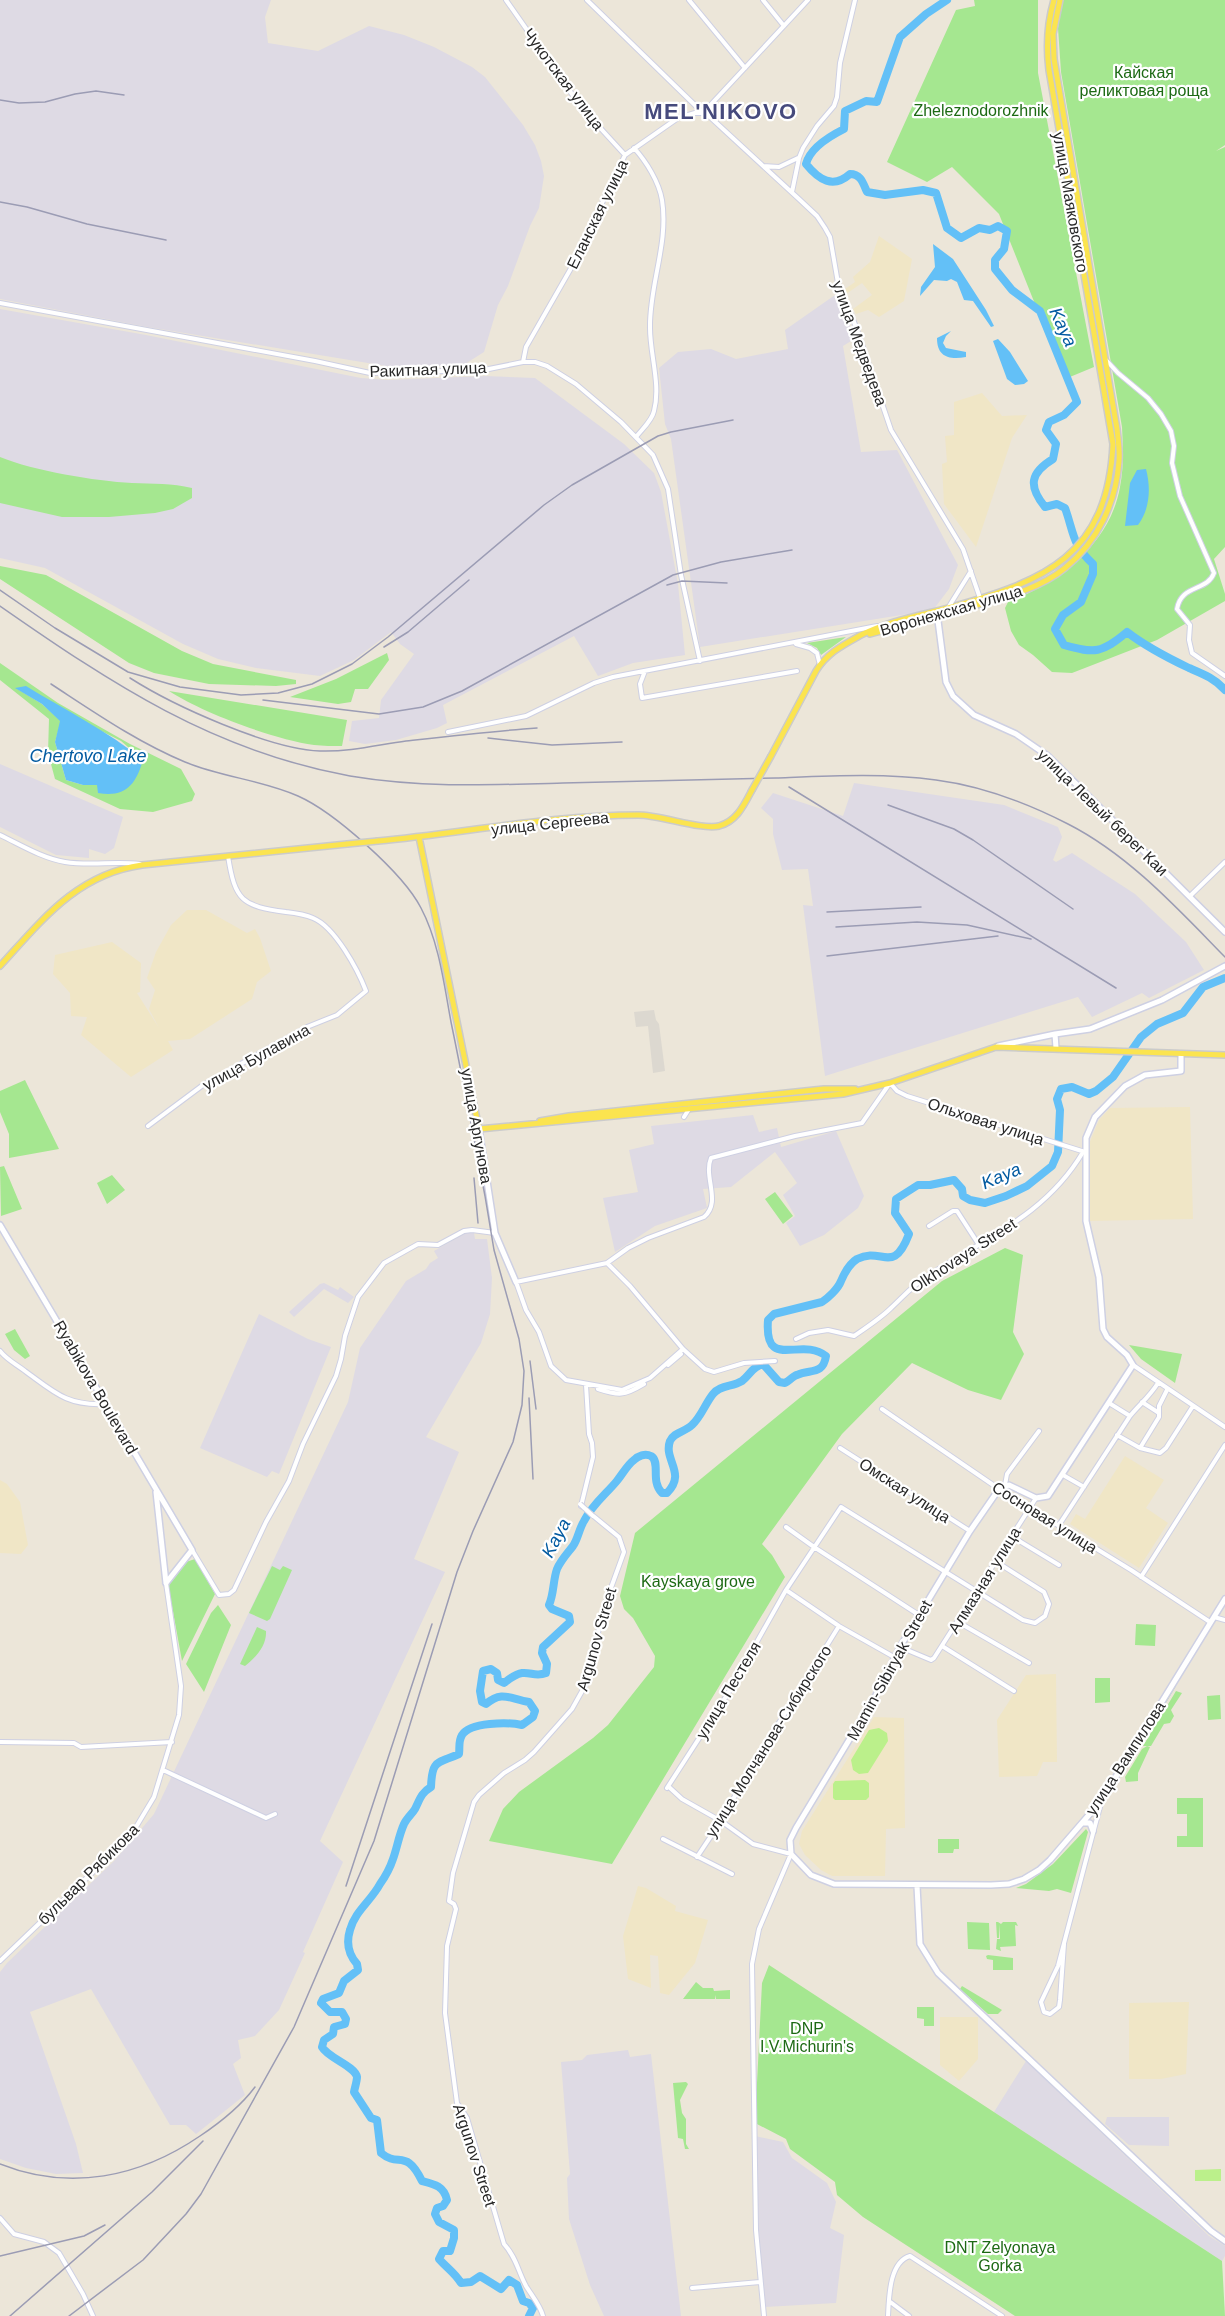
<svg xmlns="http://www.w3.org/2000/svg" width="1225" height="2316" font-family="Helvetica,sans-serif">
	<rect width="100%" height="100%" fill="#ece6d9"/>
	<path fill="#dedae4" d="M0,0H271L265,17L268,43L318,51L369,26L404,35L434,47L472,67L485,77L523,125L535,145L541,161L544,176L539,208L530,226L508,286L498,305L484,352L465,364L448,366H386L148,327L0,299Z
		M835,295L856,338L843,346L861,452L897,450L958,565L949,589L933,610L700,647L671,439L665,424L659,368L678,352L711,349L736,359L788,349L785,330Z
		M0,309L146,335L361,378L388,380L485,376L535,378L624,444L654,473L661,492L678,584L685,655L633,663L598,676L574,636L443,705L447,723L437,728L396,740L365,744L349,741L352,721L379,718L381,700L414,654L400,644L391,632L354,660L320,676L256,668L218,659L183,644L45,568L0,558Z
		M0,764L123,817L114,848L105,854L89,849V858L56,855L0,827Z
		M854,783L1004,805L1058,827L1062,837L1053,860L1056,862L1072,853L1135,894L1186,942L1204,970L1149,998L1142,993L1092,1017L1078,997L825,1076L803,905L813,906L808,869L782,870L773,834V819L761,808L773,793L843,816Z
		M753,1115L759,1132L777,1128L781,1147L836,1131L864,1196L858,1208L824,1235L800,1246L786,1223L795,1216L783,1195L797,1183L775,1152L731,1187L703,1189L707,1208L655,1226L615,1252L603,1198L638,1192L629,1150L654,1144L651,1126Z
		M466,1233H474L475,1239H487L492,1278L490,1314L481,1343L426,1437L459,1452L414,1559L445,1572L320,1841L343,1862L303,1952L305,1953L279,2010L255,2036L238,2040L241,2058L233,2064L245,2095L196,2134L186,2125H170L91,1989L30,2012L76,2144L83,2173L56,2174L26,2168L0,2159V1972L7,1963L114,1861L154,1814L348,1402L360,1348L406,1281L426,1269L430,1263L438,1258L434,1251Z
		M324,1283L338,1290L340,1287L354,1297L348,1303L324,1289L294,1317L289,1312L320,1284Z
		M259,1314L308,1339L331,1347L279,1474L272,1471L267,1477L200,1448Z
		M628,2050L630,2057L651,2054L681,2316H604L590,2285L569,2219L567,2178L570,2174L561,2062L582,2060L587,2055Z
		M1026,2061L1209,2236L1225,2246V2256L1222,2261L994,2112Z
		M1107,2117H1169V2146L1129,2145L1105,2124Z
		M755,2136L783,2142L792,2158L827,2183L836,2202L830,2228L844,2235L836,2303L765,2307L757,2217Z"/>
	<path fill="#f0e6c6" d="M879,236L912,259L904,301L879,317L868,310L856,314L853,309L872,295L862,283L846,294L845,289L855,282L853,277L870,262Z
		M982,393L1002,416L1027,415L1012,438L976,547L944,504L942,464L947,462L945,436L954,435V402Z
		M187,910H206L247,933L255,929L260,938L271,971L257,982L252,999L190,1039L168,1041L173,1050L131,1077L81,1035L87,1017L71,1016L70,993L53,974L55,955L112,942L141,963L140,992L137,993L159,1028L149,1009L155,990L147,978L156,952L171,925Z
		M1190,1107L1193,1219L1089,1221V1144L1099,1120L1110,1108Z
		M1125,1456L1164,1480L1146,1508L1168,1523L1139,1568L1070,1524L1076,1514L1085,1519Z
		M0,1480L7,1484L20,1502L28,1545L21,1554L0,1553Z
		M1056,1674L1057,1762H1043L1037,1776L999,1777L997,1720L1026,1675Z
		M874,1717L904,1718L905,1828L886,1829L885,1876H832L821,1870L805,1855L799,1844L802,1831Z
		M638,1886L646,1888L676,1906L675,1911L708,1920L695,1963L669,1995L660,1993L658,1956L650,1955L651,1988L628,1979L623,1936Z
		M1189,2002L1186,2074L1161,2079H1129V2003Z
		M940,2017H978V2059L959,2081L940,2065Z"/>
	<path fill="#a5e790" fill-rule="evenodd" d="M974,0H1038V73L1094,367L1065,379L999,214L952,167L927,182L887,162L956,10L975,6Z
		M1062,0H1225V145L1216,151L1225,147V547L1214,559L1225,594V601L1157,640L1072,673L1052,672L1033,655L1019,645L1011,631L1005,608L1008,602C1059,583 1110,544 1120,487C1124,467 1123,447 1122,427L1061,72L1058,28Z
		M0,457C34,471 95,481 132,483C153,484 172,483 192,488V498L173,509L155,513L109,517H62L0,503Z
		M0,566L46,575L182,651L213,664L296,680V684L276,686L209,684L154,673L129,663L0,579Z
		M846,637L821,655L817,648L807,643Z
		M387,653L389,660L368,689H355L351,702L338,704L290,697L336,679Z
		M0,663L58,703L130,744L181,769L195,794L192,801L153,812L120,809L55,779L48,753L49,719L0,680ZM16,688L121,741L143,760L98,785H83L66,780L55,742L61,721L42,704Z
		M169,691L347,720L342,746C333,746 323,746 314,745C273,739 203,713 169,691Z
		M25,1080L59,1149L9,1158V1134L0,1112V1091Z
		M4,1166L22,1209L1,1216L0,1167Z
		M112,1175L125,1190L107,1204L97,1183Z
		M775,1192L793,1216L783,1224L765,1199Z
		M1005,1248L1023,1255L1013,1332L1024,1354L1001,1400L968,1390L912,1363L842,1434L762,1544L772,1555L785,1577L612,1864L489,1841L503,1809L519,1792L593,1738L608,1725L654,1667L655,1656L633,1618L624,1609L620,1596L635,1533L942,1281Z
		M15,1329L30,1356L25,1359L14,1350L5,1334Z
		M1129,1345L1182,1354L1175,1383L1141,1359Z
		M195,1559L215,1594L182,1661L168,1584L186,1562Z
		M272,1566L280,1570L283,1566L292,1570L270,1619L267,1621L249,1613Z
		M218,1605L231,1625L204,1692L186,1664L211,1613Z
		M1136,1624L1156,1625L1155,1646L1135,1645Z
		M257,1627L266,1631C267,1646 255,1658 245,1666L240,1664Z
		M1095,1678H1110V1702L1095,1703Z
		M1174,1684L1176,1686L1121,1778V1773Z
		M1176,1691L1182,1693L1171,1710L1174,1716L1170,1723L1164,1724L1151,1746H1143Z
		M1220,1695L1221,1719L1208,1720L1207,1696Z
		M1147,1746L1150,1747L1138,1773V1781L1126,1782L1125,1777L1142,1749Z
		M1177,1798H1203V1847H1177V1836H1187V1814H1177Z
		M1086,1829L1088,1832L1071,1893L1057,1889L1049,1891L1016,1888L1026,1884L1053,1864Z
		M938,1839H959V1849H954L953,1853H938Z
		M967,1922L989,1923L990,1950L968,1949Z
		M996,1922H998L1001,1924L1003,1922H1016L1018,1926L1015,1925L1016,1946L1000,1947L1001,1951L996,1949L997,1939H1000V1924L999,1938H997Z
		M988,1955L1013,1958V1970H993V1960L987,1959L986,1956Z
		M769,1965L1222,2261L1225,2316H1015L863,2217L837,2195L835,2182L790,2149L786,2139L755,2123L762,1983Z
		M696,1982L703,1988H713L714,1991L730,1990V1999H716V1995L715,1999H683Z
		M962,1986L1002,2010L998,2014H988L960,1989Z
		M917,2007H934V2026H924V2019L917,2018Z
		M686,2082L688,2084L680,2100L682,2113L686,2119V2144L689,2149H685L683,2139L678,2138L673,2083Z"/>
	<path fill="#bbf08b" d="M879,1728L887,1733L888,1741L868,1773L859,1774L853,1770L851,1760L869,1730Z
		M865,1780L869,1783V1797L866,1800H835L833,1798V1784L835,1781Z
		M1221,2169V2181H1195V2170Z"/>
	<path fill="#dcd8d0" d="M654,1010L656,1020L659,1024L665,1071L653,1073L648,1026L636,1027L634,1012Z"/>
	<path fill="#63c0f7" d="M933,244L953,259L986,310L994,326L991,327L973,301L964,300L957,282L951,279L947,281L934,280L920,296L921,287L935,267Z
		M951,331L946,336L943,343L946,348L966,352V357C949,360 937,357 937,338Z
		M998,339L1010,352L1028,381L1024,384L1015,385L1007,379L993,341Z
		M1146,469C1151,488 1150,509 1138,525L1125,526L1130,483L1137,470Z
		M26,686C65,710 108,731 143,760C136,784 126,798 98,793L97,785H83L66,780L55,742L60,721L42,704L15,688Z"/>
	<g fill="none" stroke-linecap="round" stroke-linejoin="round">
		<path stroke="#63c0f7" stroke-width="8" d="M947,0L926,14L900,37L877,102L866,101L845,111L844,129C830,136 810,148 806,164C819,180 833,189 850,174C861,174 863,183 867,192L885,195L923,190L936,193L947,228L961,238L979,228L990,230L998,226L1007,231L1004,249L995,260V269L1012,290L1040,311L1077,402L1064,415L1049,422L1046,430L1056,444L1053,459C1030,473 1028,486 1045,507L1057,504L1065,508C1074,533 1072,545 1093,564V574L1081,602L1063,615L1055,629L1064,645C1095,654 1102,653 1127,632C1145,646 1168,658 1189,668C1203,674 1214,678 1225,690
			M529,2316L533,2308L529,2303L523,2301L517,2285L509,2280L501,2289L480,2276L471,2282L461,2283C455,2273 447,2268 439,2259L443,2251H450L454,2238V2230L439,2222L435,2214L437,2208L443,2206L447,2200C444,2186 434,2184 422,2181C406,2148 399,2168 381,2153L377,2120L371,2118L354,2092C355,2087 357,2081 357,2077C355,2066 328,2058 322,2047L324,2040L333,2034L334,2027L345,2024L346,2019L342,2012H330L321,2003L323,1999L339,1993L344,1981L358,1970L357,1964C349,1955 346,1943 350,1930C355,1911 371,1901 380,1884C385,1877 390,1868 393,1859C397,1848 399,1835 404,1824C407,1818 412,1814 415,1809C420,1799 421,1793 431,1787C432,1759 437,1764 459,1754C460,1747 458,1742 462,1735C470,1722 508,1722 522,1725L533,1717L535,1711L529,1702C510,1699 502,1690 486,1704L482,1702L480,1691L483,1671L491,1669L497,1673L498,1680L504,1683C509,1679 515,1674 522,1673C531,1672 536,1677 546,1673L547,1664L542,1653L543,1647L570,1622L569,1616L552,1609L549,1605C554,1594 553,1580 557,1569C561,1560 567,1554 573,1546C578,1539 579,1529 584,1521C592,1505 605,1495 616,1482C622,1475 627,1465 634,1460C638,1456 645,1453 651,1456C661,1462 650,1481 662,1493H667C687,1473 663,1460 670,1441C674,1432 685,1432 692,1425C701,1417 705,1404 713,1394C720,1385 732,1387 742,1381C750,1375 752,1367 763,1364L779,1382L785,1383C789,1381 793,1376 797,1375C811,1369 823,1375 826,1356C801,1336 764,1372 768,1320L774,1314L822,1302C828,1298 838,1289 841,1281C844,1274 849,1264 857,1259C882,1246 893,1276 909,1234L895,1213L896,1199L918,1185H930L954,1180L962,1189L963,1196L970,1200L985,1203L1006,1196L1027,1186L1052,1166L1058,1152L1060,1110L1057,1099L1061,1089L1072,1087L1089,1094L1096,1091L1113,1077L1141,1037L1157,1024L1183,1013L1203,987L1225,978"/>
		<g stroke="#ced0e3" stroke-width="6">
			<path id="street" d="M506,0L581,107L625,155
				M587,0L703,113L710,117L800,200L817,216L825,228L830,237L838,283L856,327L891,430L963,549L981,601
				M689,0L745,68
				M763,0L784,26
				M703,113L808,0
				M634,148C646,161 659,182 662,200C669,243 649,286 650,328C650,355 661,385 654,411C652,421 642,429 636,437
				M763,166L779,167L798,158
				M792,192L799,158L803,148L817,126L834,106L837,97L840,63L855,0
				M0,303L315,361L370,373L484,370L523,362H535L547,366L576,384L621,422L653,455L668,489L681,575L700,661
				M1106,360L1118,373L1148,398L1161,414L1171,431L1174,446L1172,463L1180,496L1214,573C1207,592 1181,584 1177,609L1190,625L1189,640L1192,653L1225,676
				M523,362L526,347L570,270L625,155L678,118L695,113H702
				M948,608L971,571
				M796,644L810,648L817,653L820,665
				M645,671L640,684L642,698L797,671
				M448,732L526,716L594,683L613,677L877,626
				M0,835C21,845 42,858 65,862C90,866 115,861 140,864
				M1190,896L1225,862
				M684,1117L689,1109
				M148,1126L203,1085L307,1027L337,1015L366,991C358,970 335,927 313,918C304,914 295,913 286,912C242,906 235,901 228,856
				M929,1226L953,1211H957L979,1245
				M607,1263L630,1286L683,1349L705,1369L714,1372L744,1363L775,1361
				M796,1339L809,1333L828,1330L854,1336C867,1327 881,1318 891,1308C903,1297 912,1286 926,1277C985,1238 1045,1216 1083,1152
				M683,1349L650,1378L622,1390L566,1380L551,1366L539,1332L526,1310L516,1282L607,1263L628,1248L648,1238L704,1217C722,1202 703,1177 711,1158L795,1136L862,1123L890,1083L897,1091L907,1096L1085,1152
				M0,1351C7,1360 16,1364 25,1371C54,1392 67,1406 105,1404
				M668,1365L681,1354
				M1133,1365L1225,1427
				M598,1389C619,1396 624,1396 644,1384
				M1142,1402L1159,1413
				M1109,1403L1130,1416
				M882,1409L999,1489L1131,1570L1210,1622
				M1117,1435L1140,1448L1160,1453L1166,1448L1193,1406
				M840,1448L970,1531
				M1140,1448L1159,1417V1406L1167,1390
				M1063,1475L1084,1487
				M1005,1485L1007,1474L1039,1431
				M583,1507L581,1506L593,1457L592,1443L589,1434L586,1385
				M1059,1525L1130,1416C1140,1404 1150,1396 1158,1383
				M786,1527L814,1547L919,1615
				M1011,1536L1059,1565
				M192,1550L219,1595L229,1594L234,1590L266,1522L289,1481L303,1444L336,1376L341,1359L345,1336L358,1297L384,1263L418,1244L438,1245L464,1231L472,1230L495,1233
				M1141,1577L1225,1445
				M786,1590L839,1626L894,1657
				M1214,1617L1225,1620
				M958,1622L1029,1663
				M942,1646L1014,1691
				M900,1647L931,1660L934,1658L1036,1498
				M0,1742L74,1743L81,1747L172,1742
				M163,1770L266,1818L275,1814
				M669,1787L682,1799L721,1821L753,1844L791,1854L759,1929L752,1964L756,2230L764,2316
				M667,1788L727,1695L786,1590L841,1507L1023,1620L1035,1623L1045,1616L1049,1604L1044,1592L995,1561
				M663,1839L732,1874
				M697,1857L721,1821L746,1776L839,1626
				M1064,1944L1060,2000L1059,2007L1050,2014L1044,2012L1041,2002L1058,1966L1101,1803
				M0,1961L120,1846L136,1827L154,1797L179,1715L181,1686L166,1583
				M0,2218L14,2234L44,2242L59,2253L83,2294L93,2316
				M692,2288L760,2282
				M889,2301L909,2316
				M543,2316C540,2305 532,2296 526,2286C518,2271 516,2257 504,2244L467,2118L457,2103L445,2013L447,1946L456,1909L454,1904L449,1901L453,1873L474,1802L479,1795L504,1773L525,1760L534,1752L572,1709L586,1684L604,1607L624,1552L619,1537L591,1514
				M888,2316C889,2298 889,2262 910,2256L1002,2316"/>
		</g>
		<g stroke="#ced0e3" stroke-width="8">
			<path id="secondary" d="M937,613L946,682L953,696L974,715L1016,734L1048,756L1225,932
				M1055,1034L1056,1048
				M998,1046L1055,1034L1090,1029L1162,1000L1225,966
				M1181,1054V1071L1145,1075L1125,1086L1095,1117L1086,1138V1221L1099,1277L1103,1329L1107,1337L1127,1355L1133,1365L1048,1496L1036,1498L1009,1485L999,1489L970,1531L900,1647L875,1697L796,1828L790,1840L791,1854L811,1875L834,1884L991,1885L1009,1884L1024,1879L1039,1870L1050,1860L1101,1801L1225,1599
				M479,1129L495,1233L516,1282
				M0,1225L192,1550L166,1583
				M156,1492L166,1583
				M1084,1823H1090L1093,1831
				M917,1886L920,1944L938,1973L1211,2231L1225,2241"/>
		</g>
		<g stroke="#cbcbcb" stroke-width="8">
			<path id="primary" d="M870,634C906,624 941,615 977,605C1006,597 1041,588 1065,568C1098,541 1116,503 1119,461C1120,450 1118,439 1117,429L1054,59L1053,34L1060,0
				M771,756L816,671C827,653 843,645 861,635C889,621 918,616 948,608C1045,581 1108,556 1113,444L1049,70C1046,46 1047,24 1054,0
				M419,837L479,1129L843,1094L890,1083L996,1047L1225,1055
				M378,841C464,833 551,815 638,815C661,815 700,830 719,826C737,821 744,805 752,790
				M0,966C42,920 77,874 142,865L347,844
				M540,1121L569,1116L824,1089H855"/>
		</g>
		<use href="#street" stroke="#fff" stroke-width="4"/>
		<use href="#secondary" stroke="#fff" stroke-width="5"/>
		<use href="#primary" stroke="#fbe44f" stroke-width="5"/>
		<path stroke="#9b9cb4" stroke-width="1.5" d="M0,100L19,103L45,102L75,94L96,91L124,95
			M0,202L27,207L87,224L166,240
			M667,585L682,581L727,583
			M0,590L55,628L128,672L180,687L241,695L278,693L312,684L352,664L388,637L544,505L572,485L658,436L671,432L733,420
			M0,606C112,684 213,751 350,776C421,788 491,785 563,783C634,781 705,779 776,778C829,776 884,773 936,780C982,786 1027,803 1068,824C1129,855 1178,909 1225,957
			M384,647L408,632L469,580
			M130,678C174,706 269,749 320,751C350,752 377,745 406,741C450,736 493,731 537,728
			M51,684C94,712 137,742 185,762C221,777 262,780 298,796C334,812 403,873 421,908C439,942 444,984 451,1022C463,1080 474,1138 485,1196L494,1250L519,1339L524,1371L522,1405L513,1442L473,1531L457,1572L374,1841L294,2027L201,2194L186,2214L143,2260L69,2316
			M263,700L379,714L423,707L462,691L673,575L721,562L792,550
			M488,738L552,745L622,742
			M789,787L1116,988
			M888,805L954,829L973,840L1073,909
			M827,912L921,907
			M836,927L917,922L967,925L1031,939
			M827,956L998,936
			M474,1178L478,1223
			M530,1361L536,1409
			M529,1398L533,1479
			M346,1886L432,1624
			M0,2164C70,2192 140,2177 200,2136C221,2122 240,2107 255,2087
			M0,2256L84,2236L105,2225
			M10,2316L152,2192L203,2141"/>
		<g stroke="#ced0e3" stroke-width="6" stroke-linecap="butt">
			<path id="street-bridge" d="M580,1504L593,1516"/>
		</g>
		<g stroke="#cbcbcb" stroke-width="8" stroke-linecap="butt">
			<path id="primary-bridge" d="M752,790L771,756
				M347,844L378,841"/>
		</g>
		<use href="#street-bridge" stroke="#fff" stroke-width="4"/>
		<use href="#primary-bridge" stroke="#fbe44f" stroke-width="5"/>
	</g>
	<g text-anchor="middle" stroke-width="4.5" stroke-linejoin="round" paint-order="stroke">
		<g font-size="16" fill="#1d6a14" stroke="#fff">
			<text x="1144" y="78">Кайская<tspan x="1144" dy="18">реликтовая роща</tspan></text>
			<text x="981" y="116">Zheleznodorozhnik</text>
			<text x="698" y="1587">Kayskaya grove</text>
			<text x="807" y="2034">DNP<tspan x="807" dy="18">I.V.Michurin's</tspan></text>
			<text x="1000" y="2253">DNT Zelyonaya<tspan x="1000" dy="18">Gorka</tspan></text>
		</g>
		<g font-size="16" fill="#282828" stroke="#fff">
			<text transform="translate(564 79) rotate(53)" y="6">Чукотская улица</text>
			<text transform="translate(1071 202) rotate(80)" y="6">улица Маяковского</text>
			<text transform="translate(597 214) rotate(-64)" y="6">Еланская улица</text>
			<text transform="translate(860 343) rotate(70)" y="6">улица Медведева</text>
			<text transform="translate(428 369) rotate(-2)" y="6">Ракитная улица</text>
			<text transform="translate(951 610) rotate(-16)" y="6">Воронежская улица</text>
			<text transform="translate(1103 812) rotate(44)" y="6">улица Левый берег Каи</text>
			<text transform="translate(550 823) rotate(-6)" y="6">улица Сергеева</text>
			<text transform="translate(256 1057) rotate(-29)" y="6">улица Булавина</text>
			<text transform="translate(986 1121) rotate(18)" y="6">Ольховая улица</text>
			<text transform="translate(477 1126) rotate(80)" y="6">улица Аргунова</text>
			<text transform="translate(963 1255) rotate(-33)" y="6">Olkhovaya Street</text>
			<text transform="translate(96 1387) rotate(60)" y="6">Ryabikova Boulevard</text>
			<text transform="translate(905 1490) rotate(33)" y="6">Омская улица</text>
			<text transform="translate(1045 1517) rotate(32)" y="6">Сосновая улица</text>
			<text transform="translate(984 1580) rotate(-58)" y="6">Алмазная улица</text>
			<text transform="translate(596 1639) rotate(-74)" y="6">Argunov Street</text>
			<text transform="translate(889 1670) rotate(-61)" y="6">Mamin-Sibiryak Street</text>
			<text transform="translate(728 1690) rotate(-59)" y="6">улица Пестеля</text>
			<text transform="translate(768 1741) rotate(-58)" y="6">улица Молчанова-Сибирского</text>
			<text transform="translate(1125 1758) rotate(-57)" y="6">улица Вампилова</text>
			<text transform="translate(88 1874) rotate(-45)" y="6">бульвар Рябикова</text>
			<text transform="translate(475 2155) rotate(72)" y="6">Argunov Street</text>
		</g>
		<g font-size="18" font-style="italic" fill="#035ba1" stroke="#fff">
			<text transform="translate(1063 327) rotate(65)" y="6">Kaya</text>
			<text x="88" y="762">Chertovo Lake</text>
			<text transform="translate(1001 1176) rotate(-23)" y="6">Kaya</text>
			<text transform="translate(556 1538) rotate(-62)" y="6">Kaya</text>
		</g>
		<g font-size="22" font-weight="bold" letter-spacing="1.5" fill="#464a7c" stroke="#fff">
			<text x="721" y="119">MEL'NIKOVO</text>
		</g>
	</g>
</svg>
